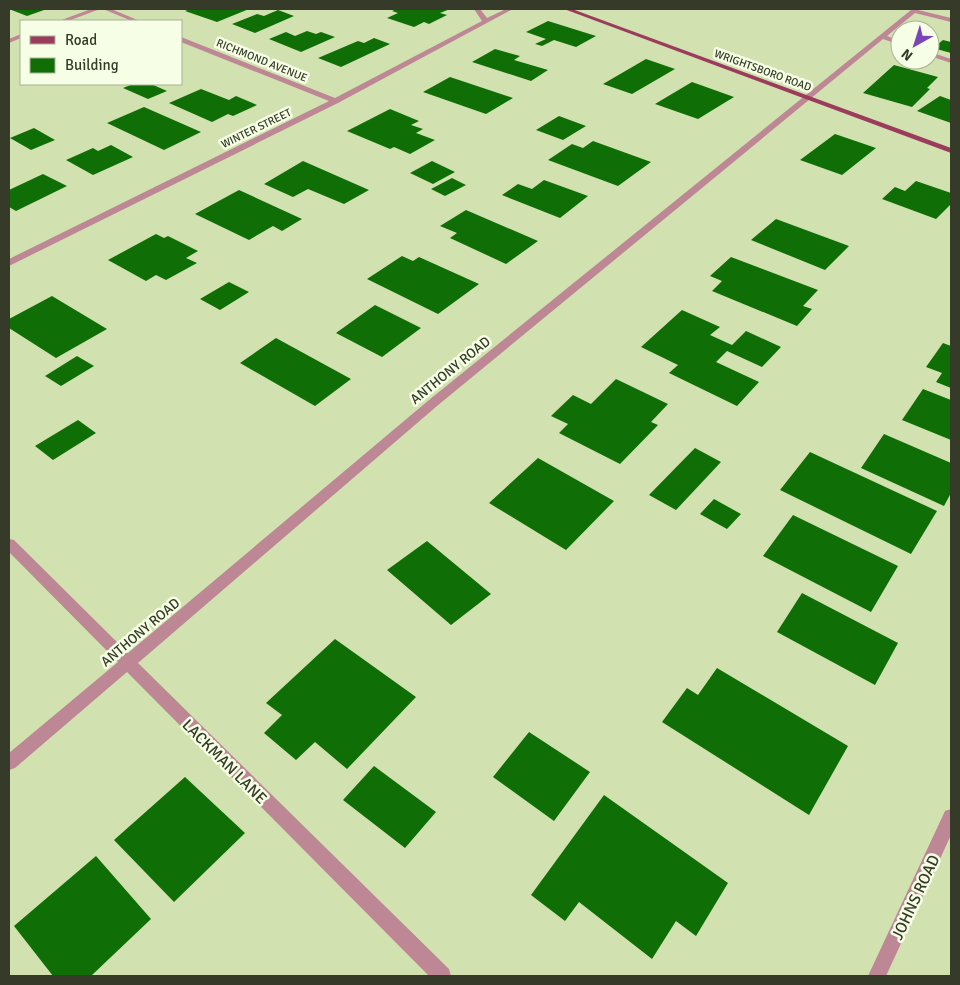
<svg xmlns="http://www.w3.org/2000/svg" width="960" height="985" font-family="Signika,sans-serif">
	<rect width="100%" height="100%" fill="#d1e1af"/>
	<path fill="#106e06" d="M9,9H47L27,16Z
		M190,9H249L217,22L185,11Z
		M397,9H450L440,13L447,15L429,24L424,22L414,27L387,18L398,13L392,11Z
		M278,10L294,16L255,33L232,24L257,14L264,16Z
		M548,21L596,36L576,47L554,40L542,46L535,44L546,39L526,32Z
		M307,31L316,34L321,32L335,37L301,52L269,39L286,32L295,36Z
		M374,38L390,44L341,67L318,58L358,41L364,43Z
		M943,40L951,42V53L933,48Z
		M495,49L520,56L514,60L548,70L531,81L472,62Z
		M646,59L675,69L632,94L603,84Z
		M894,65L938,77L927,88L930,89L912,107L863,93Z
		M450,77L513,98L486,114L423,92Z
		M692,82L734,97L698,119L655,104Z
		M133,84H151L167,91L148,99L123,88Z
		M201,89L229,100L236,96L257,105L233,116L228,114L212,122L169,103Z
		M940,96L951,100V123L917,111Z
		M144,107L201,132L164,150L107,123Z
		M390,109L419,121L411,125L423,129L416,133L435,140L410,154L394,147L390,149L347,131Z
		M559,116L586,126L563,140L536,130Z
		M34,128L55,140L31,150L10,138Z
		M835,134L876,148L842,175L800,160Z
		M593,141L651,162L618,186L548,160L572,144L583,148Z
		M111,145L133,157L93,175L66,160L93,148L98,151Z
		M303,161L369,190L344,204L308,189L293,197L264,184Z
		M432,161L455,172L433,184L410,173Z
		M43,174L67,186L16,211L9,207V190Z
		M452,178L466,185L445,196L431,189Z
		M544,180L588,196L560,218L502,195L518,184L532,189Z
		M916,181L951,193V204L936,219L882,199L895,187L905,191Z
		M239,190L302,219L282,231L273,226L249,240L195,214Z
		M466,210L538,241L506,264L450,238L457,233L440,226Z
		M776,219L849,246L825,270L751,240Z
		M156,234L164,238L168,236L198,251L186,258L197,263L166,280L156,275L146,281L108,260Z
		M402,256L413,261L419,257L479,284L438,314L367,279Z
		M731,257L818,290L803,306L812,309L797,326L712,291L722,281L710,276Z
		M229,282L249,292L220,310L200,299Z
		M52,296L107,329L56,358L9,328V319Z
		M375,305L421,328L382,357L336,333Z
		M682,310L720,327L710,335L732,345L746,331L781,347L762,367L727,351L716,362L759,382L737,406L669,373L678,365L641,347Z
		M276,338L351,379L315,406L240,363Z
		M943,343L951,346V388L936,382L942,373L926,367Z
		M77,356L94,366L61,386L45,376Z
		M616,379L668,404L651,422L658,425L620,464L559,433L568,424L551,416L573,395L591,404Z
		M923,389L951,400V440L902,420Z
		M78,420L96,433L53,460L35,446Z
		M884,434L951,463V493L944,506L861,468Z
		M695,448L721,462L676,510L649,495Z
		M810,452L937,511L911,554L780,490Z
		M538,458L614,501L566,550L489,503Z
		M714,499L741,514L727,529L700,514Z
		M793,515L898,566L871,612L763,556Z
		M427,541L491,594L451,625L387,570Z
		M802,593L898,643L875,685L777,632Z
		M335,639L416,697L347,769L315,742L296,760L264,733L282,715L266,703Z
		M717,668L848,746L809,815L662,722L687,688L698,695Z
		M529,732L590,772L554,821L493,777Z
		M374,766L436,812L405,848L343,800Z
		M185,777L245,833L174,902L114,840Z
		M604,795L728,883L696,936L676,921L652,959L579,902L565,921L531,895Z
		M96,856L151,919L91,976H53L14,926Z"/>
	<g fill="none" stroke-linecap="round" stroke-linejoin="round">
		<path fill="#bd8795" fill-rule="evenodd" d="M91,9H100L68,21H59Z
			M103,9H111L140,21H132Z
			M474,9H480L487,18L506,9H513L338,103L9,266V259L329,101L181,42V37L335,98L482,21Z
			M919,9L918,10L951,18V22L915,13L887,36L900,41V45L883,39L437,406L138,663L449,969L451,976H429L127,672L15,768L9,770V753L118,662L9,552V539L14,540L128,653L429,400L911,10Z
			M21,34V38L9,43V39Z
			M930,52L951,59V63L930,56Z
			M951,809V835L886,976H868L945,811Z"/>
		<path fill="#9c3c5d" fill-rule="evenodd" d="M564,9H572L951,148V153Z"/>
	</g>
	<g text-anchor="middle" stroke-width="5" stroke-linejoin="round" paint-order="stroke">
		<g font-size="11" fill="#353b28" stroke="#f6ffe5">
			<text transform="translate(262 60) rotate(22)" y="4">RICHMOND AVENUE</text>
			<text transform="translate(763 70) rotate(20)" y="4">WRIGHTSBORO ROAD</text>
			<text transform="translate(256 128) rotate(-26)" y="4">WINTER STREET</text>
		</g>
		<g font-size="14" fill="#353b28" stroke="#f6ffe5">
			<text transform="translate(450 370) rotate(-39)" y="5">ANTHONY ROAD</text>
			<text transform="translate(140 632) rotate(-40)" y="5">ANTHONY ROAD</text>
		</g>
		<g font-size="16" fill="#353b28" stroke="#f6ffe5">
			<text transform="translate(225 761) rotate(45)" y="6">LACKMAN LANE</text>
			<text transform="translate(915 897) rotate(-65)" y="6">JOHNS ROAD</text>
		</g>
	</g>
	<rect width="960" height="985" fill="none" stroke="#353b28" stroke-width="20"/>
	<rect x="20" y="20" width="162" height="65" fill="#f6ffe5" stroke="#a9b199"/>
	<rect x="30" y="36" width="25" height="8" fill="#9c3c5d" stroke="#a9b199"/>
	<text x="65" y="45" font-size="15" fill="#353b28">Road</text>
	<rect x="30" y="58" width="25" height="15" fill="#106e06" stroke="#a9b199"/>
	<text x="65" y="70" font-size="15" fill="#353b28">Building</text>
	<g transform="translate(915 45) rotate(219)"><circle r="24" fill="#f6ffe5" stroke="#a9b199"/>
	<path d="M0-4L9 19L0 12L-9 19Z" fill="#7b44ba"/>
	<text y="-8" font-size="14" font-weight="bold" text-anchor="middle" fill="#353b28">N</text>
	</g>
</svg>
